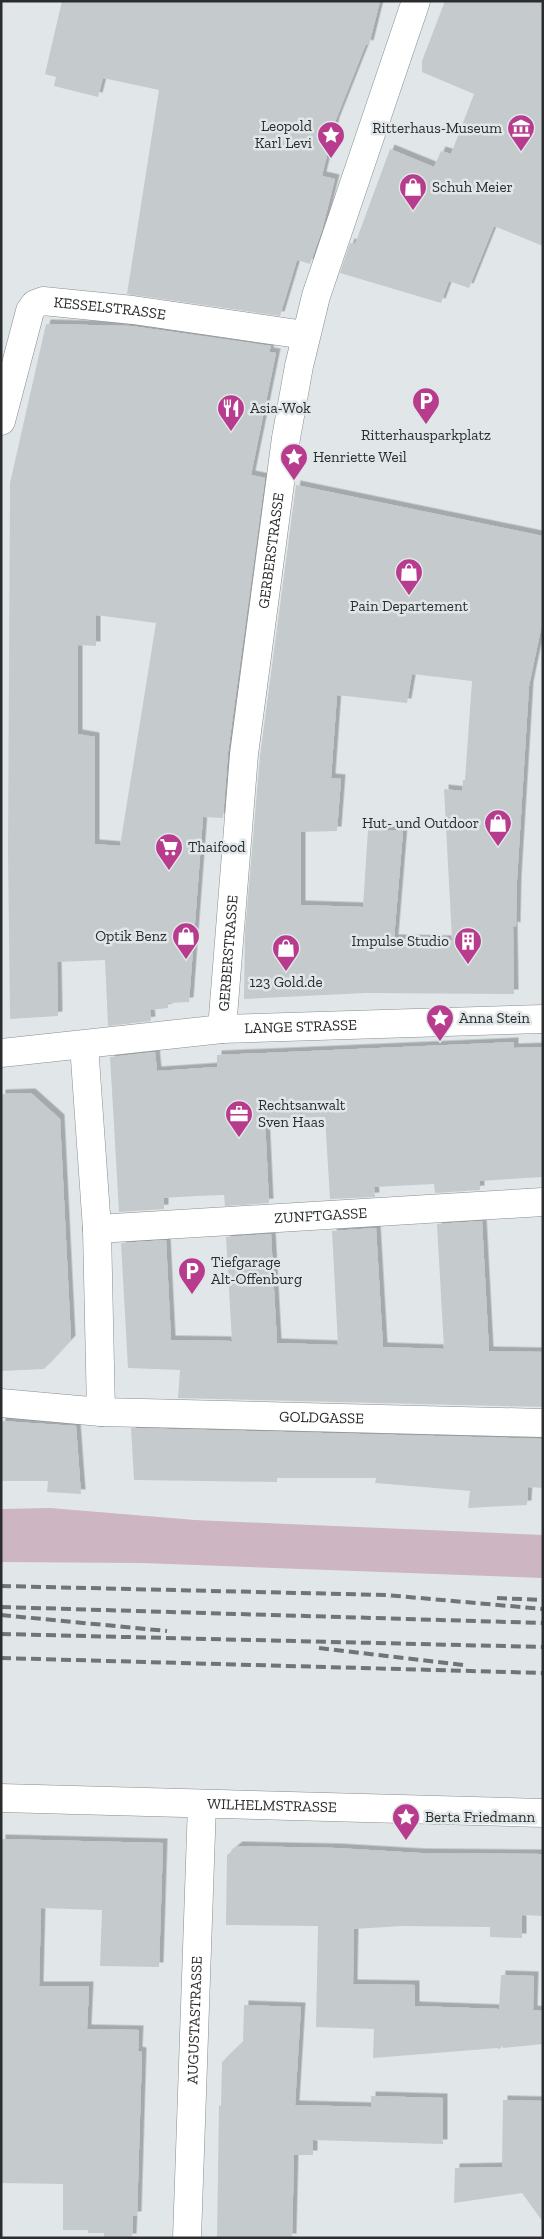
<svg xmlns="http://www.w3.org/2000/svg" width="544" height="2239" font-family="'Zilla Slab',serif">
	<defs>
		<filter id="shadow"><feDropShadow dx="4.5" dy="-4.5" stdDeviation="0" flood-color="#0004"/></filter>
	</defs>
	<rect width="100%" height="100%" fill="#e1e7e9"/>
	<path fill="#cdb5c2" d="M50,1508L195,1520L543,1535V1578L143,1563L1,1562V1509Z"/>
	<path fill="#c5cbcd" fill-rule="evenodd" filter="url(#shadow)" d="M62,1H380L369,45L366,44L335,122L322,176L335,179L322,230L310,264L297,260L280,316L127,294L159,90L103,78L98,97L54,86L56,77L45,74Z
		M445,1H543V246L494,226L469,288L449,281L441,303L340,273L350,243L355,244L390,149L434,167L441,151L451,154L474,94L422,72V61Z
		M46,324L131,326L271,346L269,352L276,353L251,475L265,478L228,752L223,818L203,817L189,1002L168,1003V1008L150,1010L151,1021L108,1026L105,960L57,962L58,1016L10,1019L8,851L10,483ZM96,615L156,623L120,846L95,844V737L78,734V645L96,646Z
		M296,485L543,536V619L529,686L517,880L516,927L513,926L514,994L366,993L244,999L245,932L260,756ZM412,674L472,681L465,780H463L462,791L444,789L452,940L394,939L403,831L368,830L363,907L301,905V832L337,831L341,779L331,778L337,695L407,703Z
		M514,1042V1048L543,1047V1177L480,1181V1190L435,1193L434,1184L374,1187L375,1197L330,1199L325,1117L265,1119L269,1203L225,1206L224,1195L196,1196L164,1198V1209L119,1212L110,1057L155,1052L157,1071L217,1067V1055Z
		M31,1093L60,1119L71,1340L44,1369L1,1371V1094Z
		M482,1221L489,1351L543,1352V1407L178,1398L180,1370L128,1368L121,1243L166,1240L171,1340L232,1341L226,1237L271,1234L277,1343L338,1345L332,1231L376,1228L383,1347L444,1349L437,1224Z
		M1,1421L76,1426L81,1494L47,1492L48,1481H1Z
		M131,1428L543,1439V1488L528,1487L527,1505L468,1508L470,1491L375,1483L376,1478H277V1482L134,1480Z
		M1,1839L163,1843L159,1967L100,1966L102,1910L41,1908L39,1986H89L87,2029L139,2030L138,2051L142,2052L137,2216H133L132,2238H104V2233H88V2230H63V2184L1,2183Z
		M238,1846L336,1848L420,1853L543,1854V1916L522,1915V1938L490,1937V1927L402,1926L354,1929L353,1984L415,1985V2006L499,2009L501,1975L534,1976L533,2010L543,2011V2044L503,2048V2046L498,2050V2048L373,2058L374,2029L316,2027L318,1926L226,1925L227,1855Z
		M244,2005L301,2007L295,2105L371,2107V2096L443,2098V2144L313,2140V2155H294L292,2238H217L219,2105L221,2106L222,2062L243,2042Z
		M503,2100L543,2101V2222L522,2193L454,2203L455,2168L502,2167Z"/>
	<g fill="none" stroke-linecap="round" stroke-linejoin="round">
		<g stroke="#888d8f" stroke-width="29">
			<g id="minor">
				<path id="s1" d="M1,421L30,311L35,304L43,301L133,310L305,335"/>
				<path id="s2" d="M222,1029L244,754L286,438L299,366L316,296L416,1"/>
				<path d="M84,1045L97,1229L101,1412"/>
				<path id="s3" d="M1,1053L222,1029L543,1019"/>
				<path id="s4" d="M97,1229L543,1202"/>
				<path id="s5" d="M1,1403L101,1412L543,1423"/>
				<path id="s6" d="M1,1798L543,1813"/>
				<path id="s7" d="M187,2238L202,1804"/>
			</g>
		</g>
		<use href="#minor" stroke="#fff" stroke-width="28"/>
		<path stroke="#707475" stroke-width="4" stroke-dasharray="10 5" stroke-linecap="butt" d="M1,1586L386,1595L543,1609
			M497,1598L543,1600
			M1,1607L543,1623
			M1,1615L167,1631
			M1,1634L543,1647
			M319,1648L463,1665
			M1,1658L543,1673"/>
	</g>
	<defs>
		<g id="museum-pin" transform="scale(1.4375)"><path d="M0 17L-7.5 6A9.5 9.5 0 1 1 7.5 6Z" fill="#b83c8d" stroke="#e1e7e9"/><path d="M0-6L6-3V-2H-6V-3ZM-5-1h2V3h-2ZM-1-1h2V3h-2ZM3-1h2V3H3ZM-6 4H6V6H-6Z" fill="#fff"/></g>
		<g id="sight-pin" transform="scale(1.4375)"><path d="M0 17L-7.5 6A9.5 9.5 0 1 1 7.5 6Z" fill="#b83c8d" stroke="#e1e7e9"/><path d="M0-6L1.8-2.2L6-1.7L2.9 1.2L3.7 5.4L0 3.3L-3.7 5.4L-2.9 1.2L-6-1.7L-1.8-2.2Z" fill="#fff"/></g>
		<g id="shop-pin" transform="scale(1.4375)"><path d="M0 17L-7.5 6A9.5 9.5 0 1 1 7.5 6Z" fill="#b83c8d" stroke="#e1e7e9"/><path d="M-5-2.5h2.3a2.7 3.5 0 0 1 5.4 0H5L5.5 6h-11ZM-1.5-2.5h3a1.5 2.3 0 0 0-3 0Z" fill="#fff"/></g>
		<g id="parking-pin" transform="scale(1.4375)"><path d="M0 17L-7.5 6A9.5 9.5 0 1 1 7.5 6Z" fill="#b83c8d" stroke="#e1e7e9"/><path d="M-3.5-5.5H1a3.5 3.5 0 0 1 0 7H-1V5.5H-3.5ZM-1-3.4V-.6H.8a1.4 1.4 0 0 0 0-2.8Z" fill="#fff"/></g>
		<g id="restaurant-pin" transform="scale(1.4375)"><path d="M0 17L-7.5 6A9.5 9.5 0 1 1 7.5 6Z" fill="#b83c8d" stroke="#e1e7e9"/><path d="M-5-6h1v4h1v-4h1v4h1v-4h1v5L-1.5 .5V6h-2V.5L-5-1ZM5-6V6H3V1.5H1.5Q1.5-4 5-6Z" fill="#fff"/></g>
		<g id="supermarket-pin" transform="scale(1.4375)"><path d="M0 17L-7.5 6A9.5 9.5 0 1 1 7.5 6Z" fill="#b83c8d" stroke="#e1e7e9"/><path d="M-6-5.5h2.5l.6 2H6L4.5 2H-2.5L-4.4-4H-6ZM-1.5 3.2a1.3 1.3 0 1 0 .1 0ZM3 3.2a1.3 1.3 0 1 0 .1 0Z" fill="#fff"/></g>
		<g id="building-pin" transform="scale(1.4375)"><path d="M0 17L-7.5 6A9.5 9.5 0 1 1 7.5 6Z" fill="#b83c8d" stroke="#e1e7e9"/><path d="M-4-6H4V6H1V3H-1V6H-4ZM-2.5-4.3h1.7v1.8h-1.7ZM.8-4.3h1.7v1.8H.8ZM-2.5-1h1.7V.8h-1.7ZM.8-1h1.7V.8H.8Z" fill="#fff"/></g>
		<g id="office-pin" transform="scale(1.4375)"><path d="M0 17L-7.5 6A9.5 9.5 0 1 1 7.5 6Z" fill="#b83c8d" stroke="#e1e7e9"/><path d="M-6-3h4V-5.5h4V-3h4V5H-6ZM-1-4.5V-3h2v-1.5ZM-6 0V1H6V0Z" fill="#fff"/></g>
	</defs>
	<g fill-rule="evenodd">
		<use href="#museum-pin" x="521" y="128"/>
		<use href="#sight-pin" x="331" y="135"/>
		<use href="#shop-pin" x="413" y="187"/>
		<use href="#parking-pin" x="426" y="401"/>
		<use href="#restaurant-pin" x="231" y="408"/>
		<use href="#sight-pin" x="294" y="457"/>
		<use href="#shop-pin" x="409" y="572"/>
		<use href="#shop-pin" x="498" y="823"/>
		<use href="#supermarket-pin" x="169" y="847"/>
		<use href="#shop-pin" x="186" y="936"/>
		<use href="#building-pin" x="468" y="941"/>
		<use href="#shop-pin" x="286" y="948"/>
		<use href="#sight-pin" x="440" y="1018"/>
		<use href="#office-pin" x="239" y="1114"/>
		<use href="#parking-pin" x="192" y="1271"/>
		<use href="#sight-pin" x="406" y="1817"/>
	</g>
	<g text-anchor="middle" stroke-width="5" stroke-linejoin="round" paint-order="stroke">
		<g font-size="15" fill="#2a2c2d" stroke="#e1e7e9" text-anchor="start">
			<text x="312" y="131" text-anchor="end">Leopold<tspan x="312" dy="17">Karl Levi</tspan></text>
			<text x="502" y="133" text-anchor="end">Ritterhaus-Museum</text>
			<text x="432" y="192">Schuh Meier</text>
			<text x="250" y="413">Asia-Wok</text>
			<text x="426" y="440" text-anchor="middle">Ritterhausparkplatz</text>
			<text x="313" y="462">Henriette Weil</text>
			<text x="409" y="611" text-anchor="middle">Pain Departement</text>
			<text x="479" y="828" text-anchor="end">Hut- und Outdoor</text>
			<text x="188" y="852">Thaifood</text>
			<text x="167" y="941" text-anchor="end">Optik Benz</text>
			<text x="449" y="946" text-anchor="end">Impulse Studio</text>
			<text x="286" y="987" text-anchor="middle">123 Gold.de</text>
			<text x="459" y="1023">Anna Stein</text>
			<text x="258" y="1110">Rechtsanwalt<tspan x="258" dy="17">Sven Haas</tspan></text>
			<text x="211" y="1267">Tiefgarage<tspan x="211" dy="17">Alt-Offenburg</tspan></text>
			<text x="425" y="1822">Berta Friedmann</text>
		</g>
		<g font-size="15" fill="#2a2c2d" stroke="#e1e7e9">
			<text dy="5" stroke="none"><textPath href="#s1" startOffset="198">KESSELSTRASSE</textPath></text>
			<text dy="5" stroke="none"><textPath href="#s2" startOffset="481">GERBERSTRASSE</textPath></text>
			<text dy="5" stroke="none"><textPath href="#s2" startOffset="76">GERBERSTRASSE</textPath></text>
			<text dy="5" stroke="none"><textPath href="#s3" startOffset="301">LANGE STRASSE</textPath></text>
			<text dy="5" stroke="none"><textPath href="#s4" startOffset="224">ZUNFTGASSE</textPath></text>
			<text dy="5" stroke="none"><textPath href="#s5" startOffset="321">GOLDGASSE</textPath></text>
			<text dy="5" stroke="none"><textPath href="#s6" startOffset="271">WILHELMSTRASSE</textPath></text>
			<text dy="5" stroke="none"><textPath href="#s7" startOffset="218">AUGUSTASTRASSE</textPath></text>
		</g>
	</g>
	<rect width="544" height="2239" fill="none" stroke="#2a2c2d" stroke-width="5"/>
</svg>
